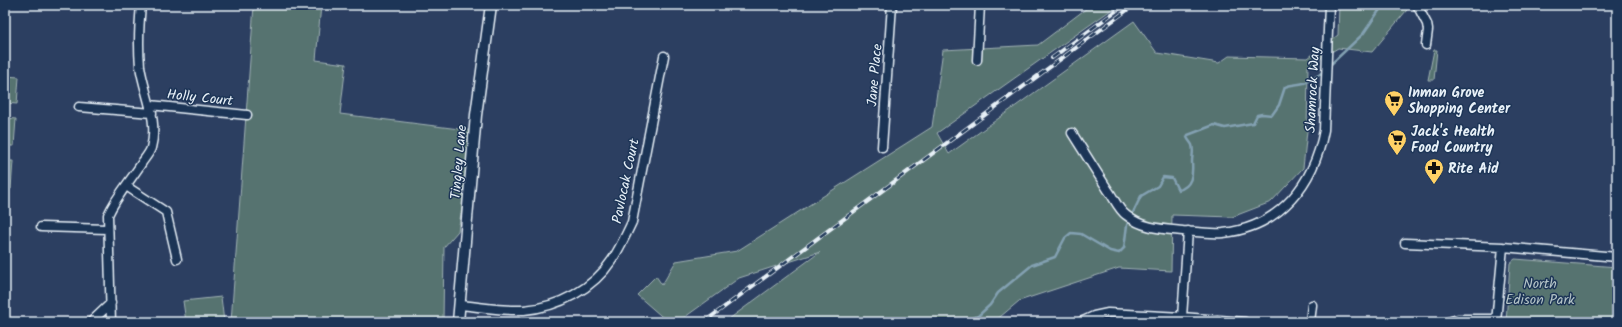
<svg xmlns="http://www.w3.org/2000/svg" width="1622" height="327" font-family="Kalam,sans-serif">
	<rect width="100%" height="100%" fill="#2c3f61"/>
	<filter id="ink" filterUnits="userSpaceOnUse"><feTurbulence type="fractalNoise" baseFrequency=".025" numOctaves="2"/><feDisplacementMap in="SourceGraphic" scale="8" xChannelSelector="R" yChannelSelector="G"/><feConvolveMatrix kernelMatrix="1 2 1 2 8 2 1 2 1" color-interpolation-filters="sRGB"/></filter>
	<g filter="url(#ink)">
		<path fill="#577370" stroke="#a0b2b4" d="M254,5H321L316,60L346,64L340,114L475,131L458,231L444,247L443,322H231Z
			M1091,5H1118L937,133L949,154L1134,21L1157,53L1219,63L1229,56L1308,58L1338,35L1339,5H1411L1372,52L1338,48L1308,66L1307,131L1303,168L1271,202L1232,217L1172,215L1171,271L1119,268L1019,301L994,322H725L820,252L739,278L678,322H668L637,295L656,276L662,285L676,261L737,251L932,127L943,50L1038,45Z
			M1434,50H1437L1434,80H1428Z
			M6,76L19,77L17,104L5,103Z
			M5,118L16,119L14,146H5Z
			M5,161H13L11,189L5,188Z
			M1515,259L1617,267V322H1506L1510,263Z
			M221,297L224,322H186L183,301Z"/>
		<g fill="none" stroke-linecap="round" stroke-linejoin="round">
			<path stroke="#83a1b2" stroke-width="2.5" d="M1329,66L1363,34L1383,5
				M965,322L978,316L990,305L998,293L1032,265L1055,257L1065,238L1071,233L1081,234L1110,251L1119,253L1124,248L1127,225L1141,196L1158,186L1163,177L1172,178L1178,190C1192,187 1193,174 1192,162C1192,156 1194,151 1192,145C1191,143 1188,140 1187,137L1188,135L1214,125L1225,128L1253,123L1257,115L1262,114L1272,115L1279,105L1285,87C1291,84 1297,85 1304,83C1312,80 1318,76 1324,71"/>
			<g stroke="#e8f1f8" stroke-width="11">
				<path id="minor" d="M1417,5L1427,24L1428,30L1426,45
					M977,60L980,5
					M150,105L247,115
					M79,107L152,113
					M1072,133C1084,152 1096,171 1108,190C1114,198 1118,209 1126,215C1143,229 1163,229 1183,231C1196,232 1210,234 1223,233C1280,227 1314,184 1324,130L1329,5
					M882,147L892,5
					M126,186L166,212L177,259
					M41,227L107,229
					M1405,243L1503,247L1617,257
					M460,305C481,307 503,311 524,310C559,307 593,289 612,260C620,248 626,235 632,222L664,56
					M1182,317L1188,231
					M91,322L111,303
					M111,322L108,215C117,195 132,179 143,161C146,157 150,152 151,148C159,119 144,94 140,66C138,45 139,26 141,5
					M1081,322L1094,316L1108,313L1182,317L1245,322
					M1310,322L1312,305
					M1448,322L1458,319H1497
					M1496,322L1503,247"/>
			</g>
			<g stroke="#e8f1f8" stroke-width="13">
				<path id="tertiary" d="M458,322L476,115L491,5"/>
			</g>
			<use href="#minor" stroke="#1d3557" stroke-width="8"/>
			<use href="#tertiary" stroke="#1d3557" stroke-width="10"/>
			<g stroke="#e8f1f8" stroke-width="4">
				<path id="rail" d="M1052,58L1124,5
					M704,322L1134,5"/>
			</g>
			<use href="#rail" stroke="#1d3557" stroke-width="2.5" stroke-dasharray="8" stroke-linecap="butt"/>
		</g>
	</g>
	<defs>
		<g id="supermarket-pin" transform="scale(1)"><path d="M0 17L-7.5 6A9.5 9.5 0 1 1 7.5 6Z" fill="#ffd166" stroke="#1d3557"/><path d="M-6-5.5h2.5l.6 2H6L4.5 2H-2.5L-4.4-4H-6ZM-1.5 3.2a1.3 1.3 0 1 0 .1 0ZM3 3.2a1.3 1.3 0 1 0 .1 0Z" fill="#111"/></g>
		<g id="pharmacy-pin" transform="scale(1)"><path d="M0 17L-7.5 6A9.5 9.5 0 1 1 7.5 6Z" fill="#ffd166" stroke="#1d3557"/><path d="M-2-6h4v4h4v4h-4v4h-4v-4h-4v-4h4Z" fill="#111"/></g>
	</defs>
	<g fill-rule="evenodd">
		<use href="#supermarket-pin" x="1394" y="100"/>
		<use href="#supermarket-pin" x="1397" y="139"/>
		<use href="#pharmacy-pin" x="1434" y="168"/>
	</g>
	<g text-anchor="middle" stroke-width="3" stroke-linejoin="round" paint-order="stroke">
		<g font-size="14" fill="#e8f1f8" stroke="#1d3557">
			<text transform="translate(874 75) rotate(-85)" y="5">Jane Place</text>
			<text transform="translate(1312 90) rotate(-87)" y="5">Shamrock Way</text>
			<text transform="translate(200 97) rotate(6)" y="5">Holly Court</text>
			<text transform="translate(458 162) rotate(-85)" y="5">Tingley Lane</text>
			<text transform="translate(625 181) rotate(-78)" y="5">Pavlocak Court</text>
		</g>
		<g font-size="14" font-weight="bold" fill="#e8f1f8" stroke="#1d3557" text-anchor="start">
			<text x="1408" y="97">Inman Grove<tspan x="1408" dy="16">Shopping Center</tspan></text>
			<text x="1411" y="136">Jack's Health<tspan x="1411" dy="16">Food Country</tspan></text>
			<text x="1448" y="173">Rite Aid</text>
		</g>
		<g font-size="14" fill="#b5c5c8" stroke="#1d3557">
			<text x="1540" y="288">North<tspan x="1540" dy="16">Edison Park</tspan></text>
		</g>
	</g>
	<rect width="1622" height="327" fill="none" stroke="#1d3557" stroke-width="20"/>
	<rect x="10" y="10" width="1602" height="307" fill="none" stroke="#e8f1f8" stroke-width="1.5" filter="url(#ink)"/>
</svg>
